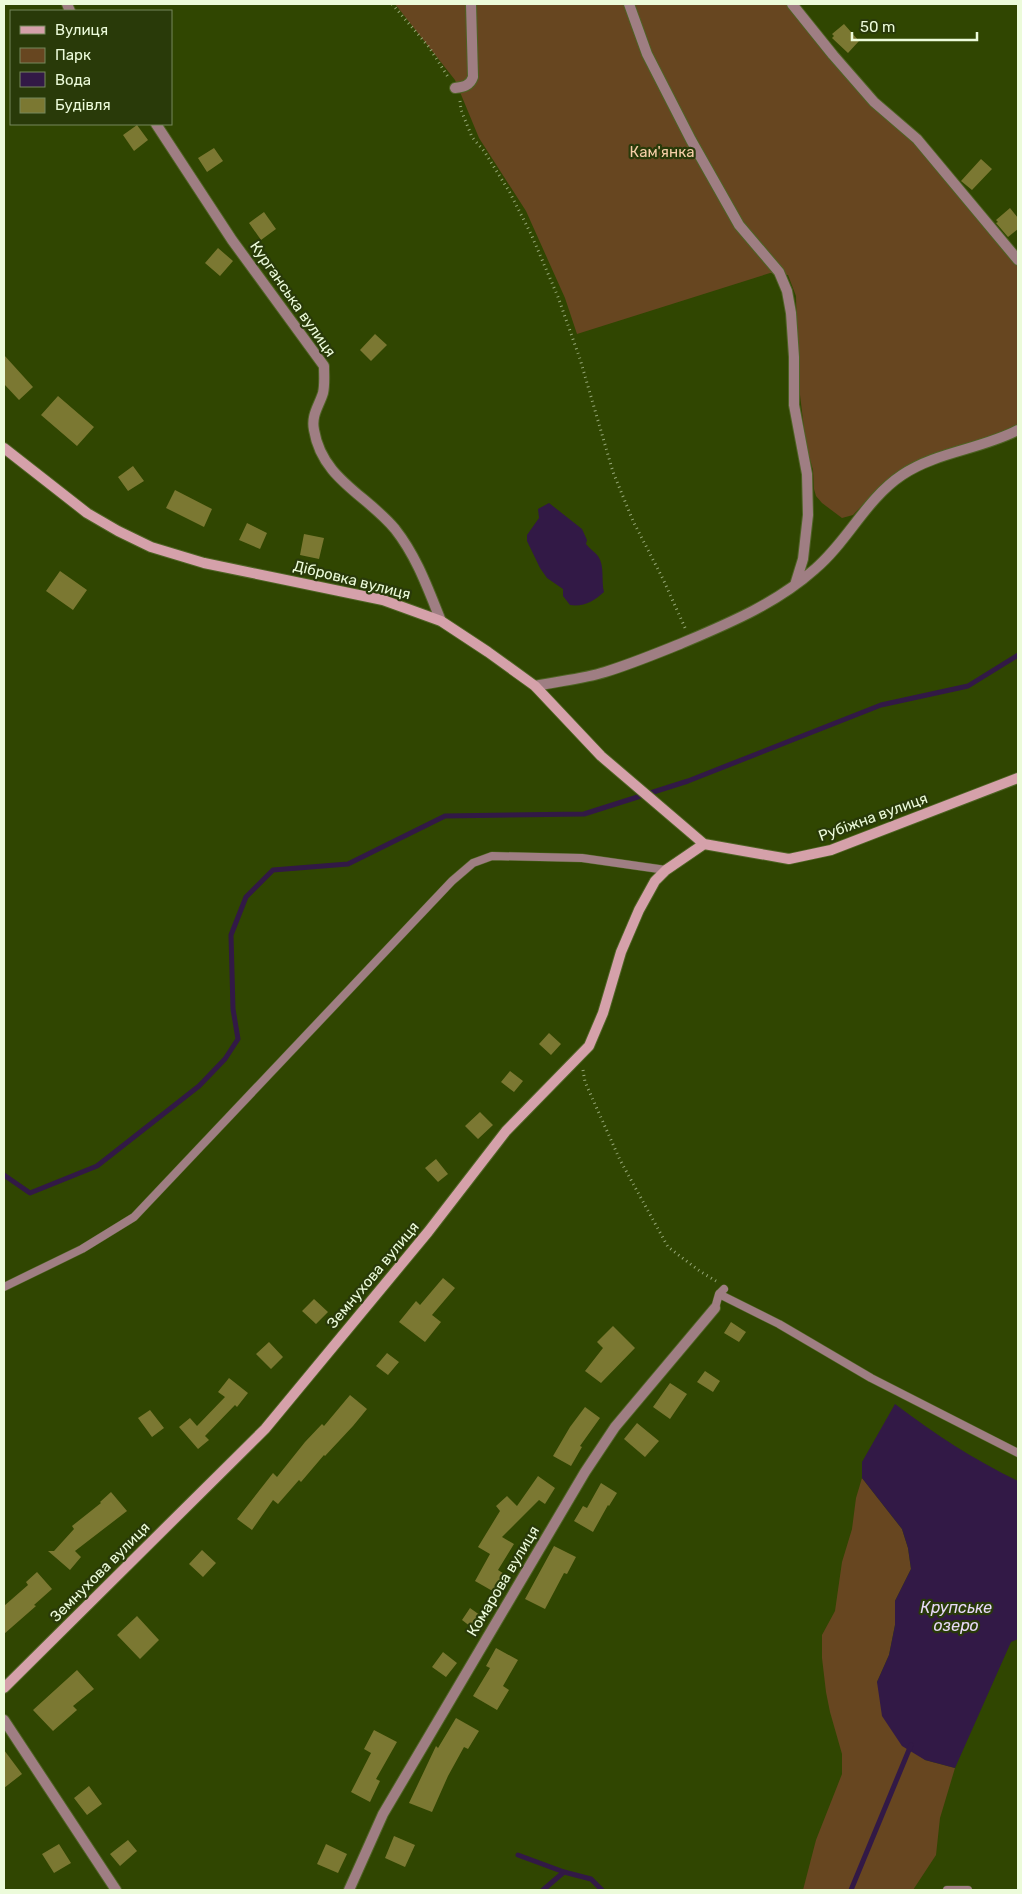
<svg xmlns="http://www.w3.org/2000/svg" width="1022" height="1894" font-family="Rubik,sans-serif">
	<rect width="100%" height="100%" fill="#304601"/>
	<path fill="#674620" d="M395,4H788L914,142L1018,266V424L1001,432L913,463L895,474L872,495L853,515L842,518L822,503L816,496L814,489L813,470L806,445L798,378L796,296L788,275L770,273L577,334L565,298L526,211L479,138L455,80Z
		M862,1478L902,1529L908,1548L911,1569L895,1601V1625L889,1655L877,1682L925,1760L955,1768L940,1818L936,1855L913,1890H803L816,1840L842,1774V1754L830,1712L826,1692L822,1658V1635L835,1611L842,1562L852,1529L856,1498Z"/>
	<path fill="#321946" d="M549,503L582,529L587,540L586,544C590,549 595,552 598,556C605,566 601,581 604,592C594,601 584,607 570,605L563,596V589L547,578L540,568L527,541V535L539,518L538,509Z
		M895,1404C936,1435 973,1459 1018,1481V1639L1011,1642L955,1768L925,1760L902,1746L882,1716L877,1682L889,1655L895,1625V1601L911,1569L908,1548L902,1529L862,1478V1462Z"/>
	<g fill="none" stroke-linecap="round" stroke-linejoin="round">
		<path stroke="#321946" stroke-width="5" d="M4,1175L30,1193L97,1166L199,1086L225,1059L238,1039L233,1009L231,935L246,897L273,870L348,864L445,816L584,814L688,781L881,705L968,686L1018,655
			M518,1855L564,1872L591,1879L602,1890
			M543,1890L564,1872
			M851,1890L911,1745"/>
	</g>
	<path fill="#7b7832" d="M844,24L859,41L848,53L832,38L834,36L832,34Z
		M137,125L148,140L134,151L123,135Z
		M214,148L223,161L207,172L198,158Z
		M981,159L992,169L972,190L961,181Z
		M1010,208L1018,218V229L1008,237L996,223L998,222L996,220Z
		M264,212L276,229L261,240L249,223Z
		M218,248L233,261L220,276L205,263Z
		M375,334L387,345L371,361L360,350Z
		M4,355L33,387L19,400L4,384Z
		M58,396L94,427L77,446L41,415Z
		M133,466L144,481L128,491L118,477Z
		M175,490L212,509L204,527L166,508Z
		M247,523L267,533L260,549L239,540Z
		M304,534L324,538L319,559L300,555Z
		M60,571L87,590L73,610L46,591Z
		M549,1033L561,1044L551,1055L539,1044Z
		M510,1071L523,1081L514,1092L501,1082Z
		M480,1112L493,1125L478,1139L465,1126Z
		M436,1159L448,1174L438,1182L425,1168Z
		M443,1278L455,1288L432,1315L441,1322L425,1342L399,1322L416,1301L420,1305Z
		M314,1299L328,1312L316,1324L302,1311Z
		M731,1322L746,1332L739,1342L724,1333Z
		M613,1326L635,1348L601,1383L585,1371L603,1348L597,1342Z
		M269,1342L283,1357L271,1369L256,1354Z
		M387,1353L399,1362L388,1375L376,1366Z
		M705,1371L720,1381L713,1392L697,1382Z
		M229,1378L248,1393L237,1407L235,1405L205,1436L209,1440L198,1449L179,1427L190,1418L197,1426L225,1397L218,1392Z
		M670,1383L687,1394L670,1419L653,1407Z
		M350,1395L367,1409L353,1426L325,1456L324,1455L301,1482L299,1480L278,1504L273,1500L252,1530L237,1519L273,1473L277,1477L305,1442L322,1424L324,1426Z
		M585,1407L600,1418L580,1446L582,1447L571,1466L553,1456L570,1427Z
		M150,1410L164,1428L152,1437L138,1418Z
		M637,1423L659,1441L645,1457L624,1439Z
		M538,1476L555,1488L545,1504L539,1500L502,1537L514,1544L498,1570L506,1575L496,1593L475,1581L490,1554L478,1547L500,1511L496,1506L507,1496L517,1506Z
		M601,1483L617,1493L609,1506L608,1505L593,1532L574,1521L583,1506L587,1508Z
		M111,1492L127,1511L75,1551L81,1557L70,1570L48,1551H54L74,1529L72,1526L101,1503L100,1502Z
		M554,1546L576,1557L567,1574L564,1573L545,1609L525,1599Z
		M202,1550L216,1563L203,1577L189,1564Z
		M37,1572L52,1589L34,1605L36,1606L4,1634V1606L28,1585L26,1582Z
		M470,1608L484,1618L475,1630L462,1620Z
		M137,1616L159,1640L140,1659L117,1635Z
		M496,1648L518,1660L503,1686L509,1690L497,1710L473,1696L490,1668L486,1666Z
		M443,1652L457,1663L446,1677L432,1667Z
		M77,1670L94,1689L73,1706L77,1710L53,1731L33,1710Z
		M456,1718L479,1731L468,1749L464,1747L448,1776L432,1812L409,1803L436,1746L438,1748Z
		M374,1730L397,1742L376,1779L380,1781L370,1802L351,1792L371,1753L364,1749Z
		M4,1750L22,1774L4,1788Z
		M89,1786L102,1804L87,1815L74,1798Z
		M394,1836L415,1845L405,1867L385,1858Z
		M128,1840L137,1851L120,1866L110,1854Z
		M59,1844L71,1863L54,1873L42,1854Z
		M326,1844L347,1854L338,1873L317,1864Z"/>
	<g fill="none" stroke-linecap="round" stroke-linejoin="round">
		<g stroke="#4e6324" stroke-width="9">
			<path id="lane" d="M4,1287L82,1249L134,1217L452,881L473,863L492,856L582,858L666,870
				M719,1294L779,1324L871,1378L1018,1453
				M715,1308L719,1294L724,1289
				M947,1890H968"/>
		</g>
		<g stroke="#4e6324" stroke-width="12">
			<path id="street" d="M67,4L70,11
				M629,4L647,54L691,140L739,225L779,272L787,291L791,313L794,357V405L807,474L808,515L803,559L795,585
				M792,4L833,55L874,102L917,139L1018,260
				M455,88C463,87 470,86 473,77L471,4
				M156,124L232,240L324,366C324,375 325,385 323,393C319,406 311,415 314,430C322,479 367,495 395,529C417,557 428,589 441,621
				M535,686C558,681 583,679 605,672C631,664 655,654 680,644C727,624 776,604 815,569C848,541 866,499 902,475C936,452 982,449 1018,430
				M4,1720L116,1890
				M349,1890L383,1814L585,1472L615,1427L715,1308"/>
		</g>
		<g stroke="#4e6324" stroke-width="12">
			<path id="secondary" d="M4,448L87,513L118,531L151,547L204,563L383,600L441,621L488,652L535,686L601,756L704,844L789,859L831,850L1018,778
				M4,1688L265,1429L428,1232L506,1131L589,1046L603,1013L621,952L639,910L655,881L666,870L704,844"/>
		</g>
		<path stroke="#95a776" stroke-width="3" stroke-dasharray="1 4" stroke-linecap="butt" d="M392,4L429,47L448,77
			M460,101L461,110L472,137L484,151L509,191L531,234L558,297L580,359L613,472L633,521L663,579L686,630
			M583,1070L585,1082L620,1160L668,1247L701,1272L716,1281"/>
		<use href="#lane" stroke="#9f7e83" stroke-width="8"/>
		<use href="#street" stroke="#9f7e83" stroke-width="10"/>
		<use href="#secondary" stroke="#d5a1aa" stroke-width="10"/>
	</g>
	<g text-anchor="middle" stroke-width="4.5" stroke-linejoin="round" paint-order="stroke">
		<g font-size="15" fill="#f6cea7" stroke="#293a09">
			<text x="662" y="157">Кам'янка</text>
		</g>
		<g font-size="15" fill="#ecfbda" stroke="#293a09">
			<text transform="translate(293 299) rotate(55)" y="5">Курганська вулиця</text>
			<text transform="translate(352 580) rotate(14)" y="5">Дібровка вулиця</text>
			<text transform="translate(873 817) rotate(-20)" y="5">Рубіжна вулиця</text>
			<text transform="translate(373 1275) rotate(-50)" y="5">Земнухова вулиця</text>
			<text transform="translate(100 1572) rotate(-45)" y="5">Земнухова вулиця</text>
			<text transform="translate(503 1581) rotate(-59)" y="5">Комарова вулиця</text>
		</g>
		<g font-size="16" font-style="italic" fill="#e8d9f9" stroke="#293a09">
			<text x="956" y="1613">Крупське<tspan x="956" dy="18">озеро</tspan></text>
		</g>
	</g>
	<rect width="1022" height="1894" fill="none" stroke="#ecfbda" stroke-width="10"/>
	<rect x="10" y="10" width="162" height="115" fill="#293a09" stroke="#77875d"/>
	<rect x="20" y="26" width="25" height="8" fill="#d5a1aa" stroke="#77875d"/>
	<text x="55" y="35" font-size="15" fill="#ecfbda">Вулиця</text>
	<rect x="20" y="48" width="25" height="15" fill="#674620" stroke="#77875d"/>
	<text x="55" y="60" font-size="15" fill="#ecfbda">Парк</text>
	<rect x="20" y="72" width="25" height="15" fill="#321946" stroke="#77875d"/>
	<text x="55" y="85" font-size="15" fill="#ecfbda">Вода</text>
	<rect x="20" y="98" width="25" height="15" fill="#7b7832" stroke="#77875d"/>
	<text x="55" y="110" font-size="15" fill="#ecfbda">Будівля</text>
	<path d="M852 32v8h125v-8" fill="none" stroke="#ecfbda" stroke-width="2.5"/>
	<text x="860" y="32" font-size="15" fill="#ecfbda" stroke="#293a09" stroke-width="4" paint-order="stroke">50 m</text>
</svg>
